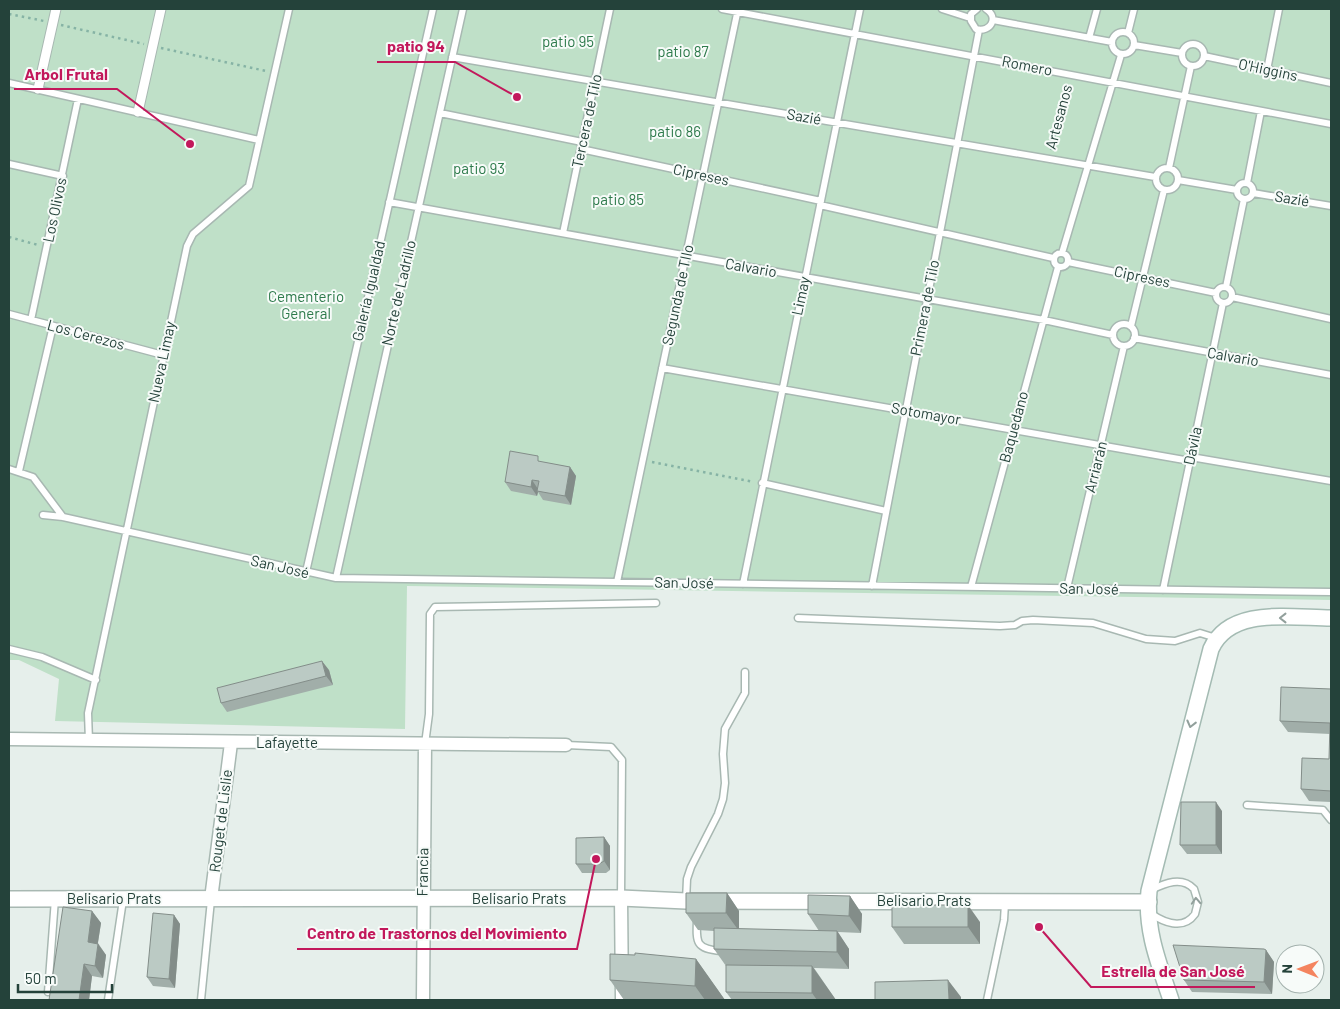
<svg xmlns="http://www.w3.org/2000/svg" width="1340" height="1009" font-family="Barlow,sans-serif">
	<rect width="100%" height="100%" fill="#e6efeb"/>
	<path fill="#bfe0c8" d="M9,9H1331V600L407,586L405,729L55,721L59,679L19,660H9Z"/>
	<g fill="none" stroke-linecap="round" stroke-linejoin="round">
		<g stroke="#a8b8b2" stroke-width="9">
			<path id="service" d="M722,9L1331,124
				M942,9L970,18
				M977,9L971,14V21L976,29C991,33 999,17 986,9
				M993,20L1112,42
				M1112 43a11 11 0 1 1 22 0a11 11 0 1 1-22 0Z
				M1128,33L1134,9
				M1089,38L1097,9
				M1182 55a11 11 0 1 1 22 0a11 11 0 1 1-22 0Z
				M1134,45L1182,53
				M1204,56L1331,83
				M452,57L1155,177
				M1267,70L1279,9
				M9,83L259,140
				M440,113L582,142
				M581,149L821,201
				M9,164L63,176
				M1156 179a11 11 0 1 1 22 0a11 11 0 1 1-22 0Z
				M1169,168L1191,66
				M1178,180L1237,190
				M1247,183L1261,111
				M1237 191a8 8 0 1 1 16 0a8 8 0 1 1-16 0Z
				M1253,193L1331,206
				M389,202L1044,320L1113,335
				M820,205L1053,258
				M563,233L610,9
				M1054 260a7 7 0 1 1 14 0a7 7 0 1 1-14 0Z
				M1062,253L1121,55
				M1068,262L1216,293
				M1216 295a8 8 0 1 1 16 0a8 8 0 1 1-16 0Z
				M1226,287L1244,199
				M1232,297L1331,319
				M9,314L163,355
				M31,320L78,99
				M1113 335a11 11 0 1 1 22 0a11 11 0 1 1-22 0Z
				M1131,326L1164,190
				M1134,338L1331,375
				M662,368L1190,461
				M1191,457L1331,481
				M9,469L33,477L63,517
				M19,471L53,326
				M762,483L886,511
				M43,515L63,517L336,578L1331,592
				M306,572L433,9
				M336,578L463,9
				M617,582L738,9
				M743,584L860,9
				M872,586L979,30
				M971,587L1058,267
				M1067,588L1124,346
				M1163,590L1223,303
				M798,618L1000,626L1015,625L1022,621L1033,620L1093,623L1146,639L1175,641L1200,633L1216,638
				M9,649L42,657L96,680
				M89,741L88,713L187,246L193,234L249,186L289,9
				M425,744L429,714L430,614L435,607L656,603
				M566,745L611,747L622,760L621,898
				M1247,805L1323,810L1331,820
				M686,901L687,879L691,867L718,814L723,799L725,783L723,754L725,729L745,693V672
				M1150,913C1163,922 1183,931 1195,914L1198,902L1194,889C1182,876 1165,883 1151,890
				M697,920C696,943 696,949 721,951
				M48,992L55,899
				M108,1000L123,900
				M201,1000L211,900
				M987,1000L1004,920L1005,903"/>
		</g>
		<g stroke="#a8b8b2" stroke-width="11">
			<path id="pedestrian" d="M38,89L56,9
				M138,112L161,9"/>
		</g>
		<g stroke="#a8b8b2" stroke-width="15">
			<path id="minor" d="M9,739L566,745
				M621,898L622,1000
				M211,899L231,743
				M423,1000L425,744"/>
		</g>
		<g stroke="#a8b8b2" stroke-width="18">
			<path id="tertiary" d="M9,899L621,898L686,901L1149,902"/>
		</g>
		<g stroke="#a4bbb3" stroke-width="18">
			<path id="secondary" d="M1171,1000C1159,964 1145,930 1149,891L1211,649C1230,606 1292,618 1331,618"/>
		</g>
		<path stroke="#86b3a5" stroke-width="2.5" stroke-dasharray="2.5 4" stroke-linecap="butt" d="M9,14L44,21
			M61,25L144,44
			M161,48L266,71
			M1051,150L1068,83
			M9,237L38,245
			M652,462L754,482"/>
		<use href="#service" stroke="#fff" stroke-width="6"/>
		<use href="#pedestrian" stroke="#fff" stroke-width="9"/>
		<use href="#minor" stroke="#fff" stroke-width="12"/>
		<use href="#tertiary" stroke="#fff" stroke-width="15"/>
		<use href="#secondary" stroke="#fff" stroke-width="15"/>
	</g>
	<path fill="#a1aea9" d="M542,462L570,467L576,476L571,505L543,500L538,492L537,496L511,491L505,482Z
		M329,670L333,685L227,712L221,703Z
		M1331,689V802L1309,801L1301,789L1329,759L1330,734L1288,732L1280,721Z
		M1222,811V854H1187L1180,845Z
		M604,837L610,846V870L606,873H582L576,864Z
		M727,893L739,911V929L819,931L808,914L850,896L862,914L861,933L838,932L849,949V969L814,968L836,1000H732L726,992V966L714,949V931L698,930L686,913Z
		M92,911L101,923L98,943L106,955L103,978L92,976L89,1000H49Z
		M174,915L180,924L175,988L153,986L147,977Z
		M980,922V944H904L892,927Z
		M1266,950L1274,962L1272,994L1192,992L1184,980Z
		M696,959L725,1000H624L610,980Z"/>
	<path fill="#838d89" d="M570,467L576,476L571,505L565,496Z
		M532,480L538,489L537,491L538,492L537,496L531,487Z
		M322,661L329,670L333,685L326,676Z
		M1216,802L1222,811V854L1216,845Z
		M604,837L610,846V870L604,861Z
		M727,893L739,911V931L726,913Z
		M850,896L862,914L861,933L849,916Z
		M968,905L980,922V944L968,927Z
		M92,911L101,923L96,954L88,942Z
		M174,915L180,924L175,988L169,979Z
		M837,931L849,949V969L837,952Z
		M98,944L106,955L103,978L95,966Z
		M1266,950L1274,962L1272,994L1264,982Z
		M696,959L725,1000H705L695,986Z
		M84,964L92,976L89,1000H79Z
		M812,966L836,1000H817L812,993Z
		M948,980L961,997V1000H949Z"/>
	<path fill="#bbcac4" stroke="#838d89" d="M510,451L538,456V461L570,467L565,496L537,491L539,481L532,480L531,487L505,482Z
		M322,661L326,676L221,703L217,688Z
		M1281,687L1331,689V791L1301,789L1302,758L1329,759L1330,723L1280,721Z
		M1181,802H1216V845H1180Z
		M604,837V861L599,864H576V838Z
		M686,893H727L726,913H686Z
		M808,895L850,896L849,916L808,914Z
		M892,905H968V927H892Z
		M63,907L92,911L88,942L98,944L95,966L84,964L79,1000H49Z
		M153,913L174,915L169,979L147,977Z
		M714,928L837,931V952L714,949Z
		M1173,945L1264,949L1266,950L1264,982L1184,980Z
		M635,953L696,959L695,986L610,980V954L635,955Z
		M726,965L812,966V993L726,992Z
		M948,980L949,1000H875V982Z"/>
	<defs><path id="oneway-chevron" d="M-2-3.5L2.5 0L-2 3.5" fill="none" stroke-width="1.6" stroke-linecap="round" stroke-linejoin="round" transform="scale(1.25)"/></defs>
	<g stroke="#92a09c">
		<use href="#oneway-chevron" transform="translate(1283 618) rotate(-180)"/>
		<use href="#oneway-chevron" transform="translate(1191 724) rotate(104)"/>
		<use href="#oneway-chevron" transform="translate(1196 901) rotate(-93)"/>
	</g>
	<g text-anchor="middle" stroke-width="4" stroke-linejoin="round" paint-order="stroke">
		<g font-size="15" fill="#2d7a4b" stroke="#f7fbf9">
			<text x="568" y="47">patio 95</text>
			<text x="683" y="57">patio 87</text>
			<text x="675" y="137">patio 86</text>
			<text x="479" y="174">patio 93</text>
			<text x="618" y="205">patio 85</text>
			<text x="306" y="302">Cementerio<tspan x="306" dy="17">General</tspan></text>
		</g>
		<g font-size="15" fill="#24423a" stroke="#f7fbf9">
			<text transform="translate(1027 66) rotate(11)" y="5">Romero</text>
			<text transform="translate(1268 70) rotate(12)" y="5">O'Higgins</text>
			<text transform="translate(804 117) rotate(10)" y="5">Sazié</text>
			<text transform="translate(1059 117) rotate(-75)" y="5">Artesanos</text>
			<text transform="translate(587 121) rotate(-78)" y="5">Tercera de Tilo</text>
			<text transform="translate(701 175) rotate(12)" y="5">Cipreses</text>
			<text transform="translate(1292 199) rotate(9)" y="5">Sazié</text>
			<text transform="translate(55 210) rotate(-78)" y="5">Los Olivos</text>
			<text transform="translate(751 268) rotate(10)" y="5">Calvario</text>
			<text transform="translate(1142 277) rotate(12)" y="5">Cipreses</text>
			<text transform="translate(369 291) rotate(-77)" y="5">Galería Igualdad</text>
			<text transform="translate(399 293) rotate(-77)" y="5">Norte de Ladrillo</text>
			<text transform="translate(678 295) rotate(-78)" y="5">Segunda de TIlo</text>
			<text transform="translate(801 296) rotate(-78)" y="5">Limay</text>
			<text transform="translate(925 308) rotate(-79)" y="5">Primera de Tilo</text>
			<text transform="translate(86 335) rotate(15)" y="5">Los Cerezos</text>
			<text transform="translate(1233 357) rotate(10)" y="5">Calvario</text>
			<text transform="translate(162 362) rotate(-78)" y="5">Nueva Limay</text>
			<text transform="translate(926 414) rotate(10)" y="5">Sotomayor</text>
			<text transform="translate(1014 427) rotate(-75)" y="5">Baquedano</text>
			<text transform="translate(1193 446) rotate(-78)" y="5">Dávila</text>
			<text transform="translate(1096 467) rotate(-76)" y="5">Arriarán</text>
			<text transform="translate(280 567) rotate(13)" y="5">San José</text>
			<text transform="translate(684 583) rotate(1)" y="5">San José</text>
			<text transform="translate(1089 589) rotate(1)" y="5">San José</text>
			<text x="287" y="748">Lafayette</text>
			<text transform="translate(221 821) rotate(-83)" y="5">Rouget de Lislie</text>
			<text transform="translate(423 872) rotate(-89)" y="5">Francia</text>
			<text x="114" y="904">Belisario Prats</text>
			<text x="519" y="904">Belisario Prats</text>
			<text x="924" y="906">Belisario Prats</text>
		</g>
	</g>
	<path fill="none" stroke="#c2185b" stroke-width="2" d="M517 97L455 62H377M190 144L117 89H14M596 859L577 949H297M1039 927L1091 987H1255"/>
	<g fill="#c2185b" stroke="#f7fbf9" stroke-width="2">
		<circle cx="517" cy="97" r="5"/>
		<circle cx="190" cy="144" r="5"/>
		<circle cx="596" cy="859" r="5"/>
		<circle cx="1039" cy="927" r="5"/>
	</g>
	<g font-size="16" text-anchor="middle" font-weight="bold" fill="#c2185b" stroke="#f7fbf9" stroke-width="4" stroke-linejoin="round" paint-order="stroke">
		<text x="416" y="52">patio 94</text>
		<text x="66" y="80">Arbol Frutal</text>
		<text x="437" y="939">Centro de Trastornos del Movimiento</text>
		<text x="1173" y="977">Estrella de San José</text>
	</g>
	<rect width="1340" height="1009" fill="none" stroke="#24423a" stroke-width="20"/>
	<g transform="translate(1300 969) rotate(271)"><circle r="24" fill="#f7fbf9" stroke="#a3b1ad"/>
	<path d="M0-4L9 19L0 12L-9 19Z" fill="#f4845f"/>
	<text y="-8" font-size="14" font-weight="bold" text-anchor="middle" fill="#24423a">N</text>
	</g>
	<path d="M18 984v8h94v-8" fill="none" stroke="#24423a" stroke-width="2.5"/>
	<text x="25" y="984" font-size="15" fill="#24423a" stroke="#f7fbf9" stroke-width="4" paint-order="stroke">50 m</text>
</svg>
